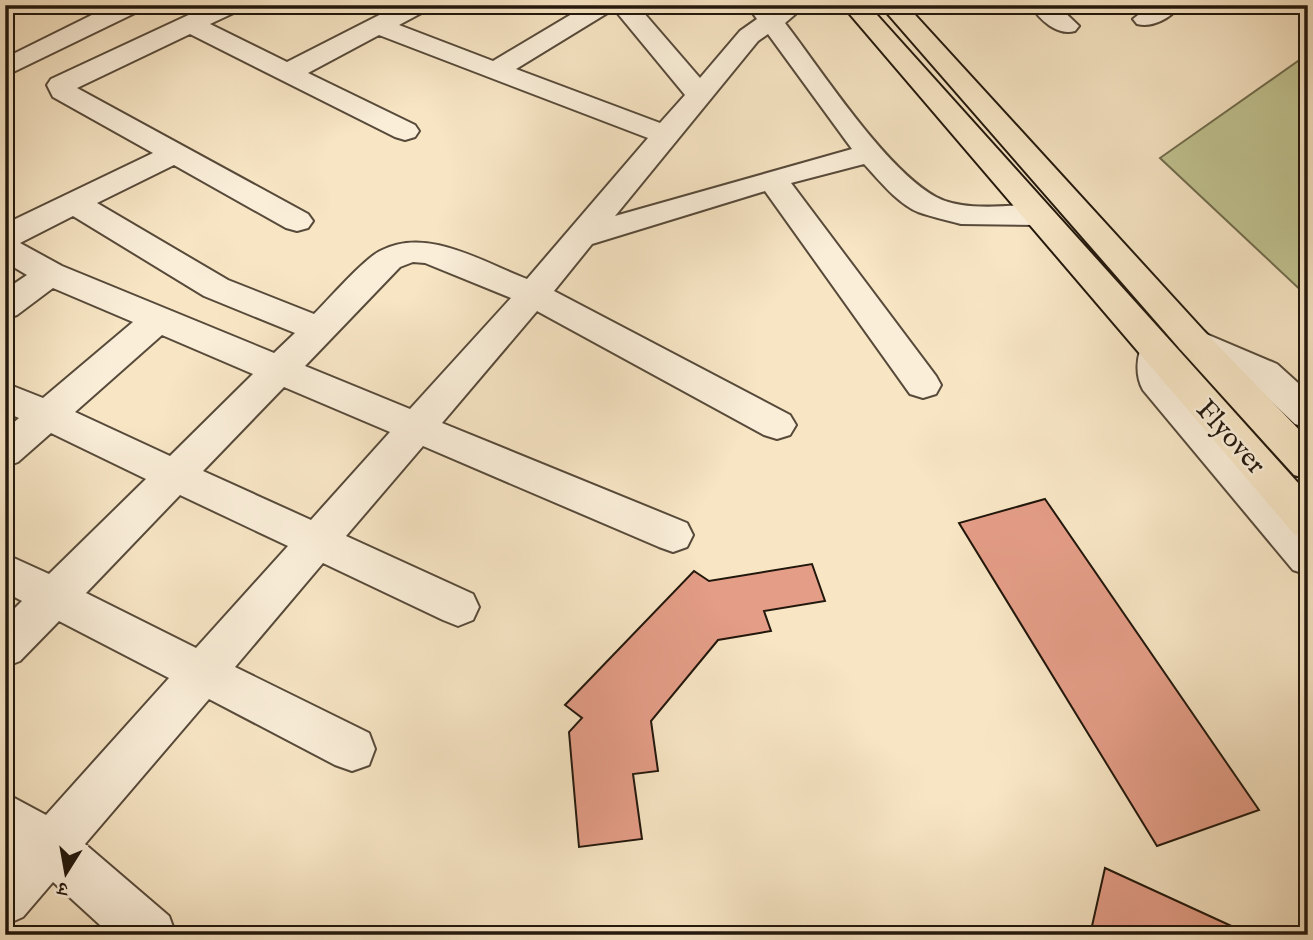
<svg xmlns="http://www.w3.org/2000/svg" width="1313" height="940" font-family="'IM FELL English','Noto Serif Devanagari',serif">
	<rect width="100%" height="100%" fill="#f7e5c4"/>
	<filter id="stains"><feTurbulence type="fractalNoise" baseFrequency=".00286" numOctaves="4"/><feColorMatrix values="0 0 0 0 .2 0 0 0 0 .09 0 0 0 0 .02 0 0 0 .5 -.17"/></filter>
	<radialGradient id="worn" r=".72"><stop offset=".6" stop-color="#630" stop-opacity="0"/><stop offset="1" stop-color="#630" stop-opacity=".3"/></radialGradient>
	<path fill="#c0c391" stroke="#716d4e" stroke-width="2" d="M1308,54V297L1160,158Z"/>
	<path fill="#e49d87" stroke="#22170c" stroke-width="2" d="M1045,499L1259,810L1157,846L959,523Z
		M812,564L825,601L764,611L771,631L718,640L651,721L658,771L633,774L642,839L579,847L569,732L582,718L565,705L694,571L709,581Z
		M1105,868L1251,935H1090Z"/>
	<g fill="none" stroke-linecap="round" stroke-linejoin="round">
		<g stroke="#574a3a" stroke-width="4">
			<path id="minor" d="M112,5H136L138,8L135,13L5,76V58Z
				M210,5H243L240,10L210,24L287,62L399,5H430L427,10L399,25L493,61L587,5H637L700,78L740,31L757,19L747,5H772L774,8L777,5H806L785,23C822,71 885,169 936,197C964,212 1006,205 1037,205L1048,208L1052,215L1048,222L1037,225L961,224C947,220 932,217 918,212C897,203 879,180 864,164L791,183L936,376L941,385L936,394L923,398L910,394L765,191L592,244L554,291L790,415L796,425L790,435L777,439L764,435L537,311L442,423L687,523L693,535L687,547L673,552L659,547L423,446L346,536L473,594L479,607L473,620L458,626L443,620L323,563L235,667L369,733L375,749L369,765L352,771L335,765L209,699L85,844L169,916L176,935H111L53,882L23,917L5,925V860L13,851L5,846V793L46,815L169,678L59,621L20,661L5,667V618L22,601L5,592V554L49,574L146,479L51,433L18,462L5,467V430L19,418L5,412V383L43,398L133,322L53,288L17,315L5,319V290L27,275L5,262V224L153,153L53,97L47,85L51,79ZM614,9L685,95L660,123L516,69ZM190,34L395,137L405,140L415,137L419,131L415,125L308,73L379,35L648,138L527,279C482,262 427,226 380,251C364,259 329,299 314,314L228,280L97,203L174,165L286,228L297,231L308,228L313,221L308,214L77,88ZM768,34L852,149L615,216L758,41ZM73,216L204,296L295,333L274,353L62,266L20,243ZM413,262L425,263L511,298L410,409L305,366L400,267ZM162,335L253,374L170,456L75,412ZM284,387L390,432L311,520L203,471ZM180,495L288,546L196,648L86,593Z
				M1030,5H1057L1079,26L1075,31C1057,36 1040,20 1030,5Z
				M1151,5H1180C1171,18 1153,28 1137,24L1133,19Z
				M1192,328L1277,364L1308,392V428L1295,424L1251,382L1180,349L1175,340L1180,331Z
				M1156,338L1168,342L1173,351L1174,378L1308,529V575L1293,570L1143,390C1135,376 1136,356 1144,342Z"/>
		</g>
		<g stroke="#22170c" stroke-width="4">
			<path id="major" d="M842,5H868L1308,494V538L1294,534Z
				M880,5H906L1204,331L1308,439V479L1294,475L1180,349Z"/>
		</g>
		<use href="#minor" fill="#faeed9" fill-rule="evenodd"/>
		<use href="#major" fill="#f7e5c4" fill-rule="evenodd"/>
	</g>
	<g text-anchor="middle" stroke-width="5" stroke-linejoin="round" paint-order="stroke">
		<g font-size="28" fill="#22170c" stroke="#faeed9">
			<text transform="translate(1232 436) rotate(48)" y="10">Flyover</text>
		</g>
	</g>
	<rect width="1313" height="940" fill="none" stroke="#f7e5c4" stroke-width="28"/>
	<rect x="7" y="7" width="1299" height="926" fill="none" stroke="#22170c" stroke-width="3.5"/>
	<rect x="14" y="14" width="1285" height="912" fill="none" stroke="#22170c" stroke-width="2"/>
	<g transform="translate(66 873) rotate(191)" stroke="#faeed9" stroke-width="5" paint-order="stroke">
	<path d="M0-5L12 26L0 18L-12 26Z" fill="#22170c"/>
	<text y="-10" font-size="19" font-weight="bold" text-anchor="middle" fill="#22170c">उ</text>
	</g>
	<rect width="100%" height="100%" filter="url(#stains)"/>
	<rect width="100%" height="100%" fill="url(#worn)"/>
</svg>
